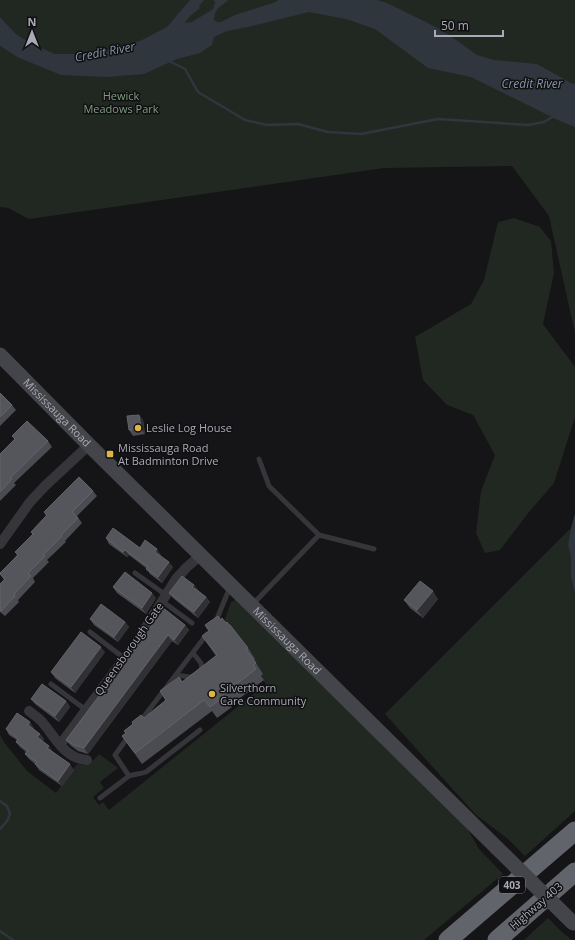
<svg xmlns="http://www.w3.org/2000/svg" width="575" height="940" font-family="'Open Sans',sans-serif">
	<rect width="100%" height="100%" fill="#151416"/>
	<path fill="#212822" d="M0,0H575V333L549,216L512,166L384,168L29,219L8,208L0,207V46L17,57L32,44L16,34L0,17Z
		M514,218L540,227L551,241L554,273L543,324L575,367V417L554,483L529,512L500,550L485,553L476,533L481,491L495,455L473,415L447,405L423,380L415,337L471,304L484,280L498,222Z
		M571,528L568,545L571,557V578L575,593V811L525,856L508,839L476,815L385,714Z
		M235,600L467,828L479,849L503,874L424,940H0V735L4,742L27,771L56,793L77,764C89,766 92,762 99,754L118,768L100,782L104,788L93,797L99,805L103,802L109,810L266,684L260,676L263,674L223,625L231,602Z
		M548,918L562,932L572,940H524Z"/>
	<path fill="#2f363d" d="M190,0H204L199,6L200,8L190,16L185,23L192,22L213,9L215,2L213,0H228C220,9 216,5 214,20L217,22H221L235,15L276,2L278,0H377L387,3L430,24L449,35L477,55L494,60L537,64L571,83L575,84V127L560,121L471,77L428,68L375,29L346,19L309,12L248,27L227,31L214,37L212,45L200,53L177,59L144,74L107,77L61,75L17,57L0,46V17L16,34L32,44L55,54H90L140,41L167,27Z
		M575,513V593L571,578V557L568,545L571,528Z"/>
	<g fill="none" stroke-linecap="round" stroke-linejoin="round">
		<path stroke="#2f363d" stroke-width="2.5" d="M169,61L185,69L198,92L245,120L267,125L298,124L328,132L361,134L438,119L528,125L544,122L554,116
			M0,801L7,806L10,814L7,821L0,829
			M0,931L13,940"/>
		<path stroke="#36363a" stroke-width="5" d="M319,535L374,549
			M135,573L166,595
			M162,601L192,623
			M253,604L319,535L269,486L259,459
			M216,621L230,587
			M90,632L124,658
			M193,653L201,663L202,670L200,671
			M176,675L190,677L194,676
			M51,684L86,710
			M139,723L207,634
			M128,737L115,755L129,776
			M100,798L129,776C135,774 140,774 146,772L200,730"/>
		<path stroke="#36363a" stroke-width="10" d="M0,544L30,502L45,486L89,445
			M29,711C34,715 39,718 43,723C55,737 65,759 87,760
			M60,745L138,640L176,579L187,567L201,555"/>
		<path stroke="#44454a" stroke-width="15" id="s1" d="M0,355L89,445L497,848"/>
		<path stroke="#62646b" stroke-width="19" d="M448,940L575,831
			M497,940L575,872"/>
		<path stroke="#44454a" stroke-width="15" d="M497,848L573,923"/>
	</g>
	<path fill="#4b4c51" d="M0,393L12,405L16,410L0,426Z
		M139,415L143,420L145,434L133,436L129,430Z
		M12,436L48,441L52,447L14,483L16,485L0,501V454L15,439Z
		M93,491L97,496L77,516L82,523L65,541L66,542L47,560L49,562L33,578L35,582L18,600L19,602L5,616L0,612V584L4,580L0,574L17,555L15,552L33,535L31,532L46,516L44,512Z
		M106,538L161,555H160L173,567L162,583L150,574L146,568L129,555L127,557L109,544Z
		M194,585L198,590L206,597L210,602L198,618L173,598L169,593Z
		M113,587L156,598L146,614L117,593Z
		M438,599L423,618L410,608L404,600Z
		M90,619L125,622L129,627L118,642L94,625Z
		M221,620L248,648L255,659L254,660L263,674L261,676L264,680L231,705L232,707L217,718L212,711L142,764L122,736L144,718L166,701L160,691L182,682L216,656L202,636L209,631Z
		M150,622L185,625L189,630L178,645L172,641L88,754L78,751L70,745L66,740L152,625Z
		M105,652L75,693L55,678L51,672Z
		M31,699L66,701L70,707L59,722L35,704Z
		M34,728L33,729L40,734L44,739L42,741L49,746L52,751L74,770L62,786L39,770L35,764L29,759L25,754L26,752L20,747L16,742L17,740L9,735L6,729Z"/>
	<path fill="#313135" d="M139,415L143,420L145,434L141,429Z
		M157,549L161,555L159,557L155,552Z
		M125,550L129,555L127,557L123,552Z
		M169,562L173,567L162,583L158,577Z
		M194,585L198,590L192,587Z
		M433,591L438,599L423,618L417,610Z
		M152,593L156,598L146,614L142,608Z
		M206,597L210,602L198,618L194,612Z
		M125,622L129,627L118,642L114,637Z
		M185,625L189,630L178,645L174,640Z
		M168,635L172,641L88,754L84,748Z
		M101,647L105,652L75,693L71,687Z
		M66,701L70,707L59,722L55,716Z
		M30,722L34,728L32,731L28,725Z
		M40,734L44,739L41,743L37,737Z
		M49,746L52,751L51,753L47,748Z
		M70,764L74,770L62,786L58,781Z"/>
	<path fill="#55565b" stroke="#626469" d="M0,393L12,405L0,417Z
		M139,415L141,429L129,430L127,416Z
		M27,421L48,441L10,478L12,479L0,492V454L15,439L12,436Z
		M79,477L93,491L72,512L78,518L61,535L62,536L43,555L45,556L28,573L31,576L14,594L15,596L1,611L0,610V584L5,579L0,574V573L18,555L15,552L33,534L31,532L47,515L44,512Z
		M113,528L140,548L145,540L157,549L155,552L169,562L158,577L146,569L148,567L125,550L123,552L106,538Z
		M125,572L152,593L142,608L113,587Z
		M182,576L194,585L192,587L206,597L194,612L169,593Z
		M420,581L433,591L417,610L404,600Z
		M101,604L125,622L114,637L90,619Z
		M162,607L185,625L174,640L168,635L84,748L74,745L66,740L153,624L150,622Z
		M218,616L221,620L222,618L226,623L227,622L229,625H230L248,648L246,650L256,663L253,665L256,669L223,694L225,696L210,707L204,700L135,753L122,736L126,733L124,731L133,724L132,722L141,715L144,718L166,700L160,691L179,677L182,682L217,655L202,636L209,631L205,625Z
		M81,632L101,647L71,687L51,672Z
		M42,684L66,701L55,716L31,699Z
		M17,713L30,722L28,725L40,734L37,737L49,746L47,748L70,764L58,781L35,764L37,762L25,754L28,750L16,742L18,739L6,729Z"/>
	<g fill="#deb544" stroke="#100f11" stroke-width="1.5">
		<circle cx="138" cy="428" r="4"/>
		<rect x="106" y="450" width="8" height="8" rx="2"/>
		<circle cx="212" cy="694" r="4"/>
	</g>
	<g text-anchor="middle" stroke-width="3" stroke-linejoin="round" paint-order="stroke">
		<rect fill="#100f11" stroke="#7a7c84" stroke-width="1" x="499" y="877" width="26" height="16" rx="3"/>
		<g font-size="10" font-weight="bold" fill="#a8abb5">
			<text x="512" y="889">403</text>
		</g>
		<g font-size="11" fill="#819e84" stroke="#100f11">
			<text x="121" y="100">Hewick<tspan x="121" dy="13">Meadows Park</tspan></text>
		</g>
		<g font-size="11" fill="#a8abb5" stroke="#100f11">
			<text dy="4" stroke="none"><textPath href="#s1" startOffset="81">Mississauga Road</textPath></text>
			<text dy="4" stroke="none"><textPath href="#s1" startOffset="405">Mississauga Road</textPath></text>
			<text transform="translate(129 649) rotate(-55)" y="4">Queensborough Gate</text>
			<text transform="translate(536 906) rotate(-41)" y="4">Highway 403</text>
		</g>
		<g font-size="11" fill="#a8abb5" stroke="#100f11" text-anchor="start">
			<text x="146" y="432">Leslie Log House</text>
			<text x="118" y="452">Mississauga Road<tspan x="118" dy="13">At Badminton Drive</tspan></text>
			<text x="220" y="692">Silverthorn<tspan x="220" dy="13">Care Community</tspan></text>
		</g>
		<g font-size="12" font-style="italic" fill="#8296ac" stroke="#100f11">
			<text transform="translate(105 52) rotate(-11)" y="4">Credit River</text>
			<text x="532" y="88">Credit River</text>
		</g>
	</g>
	<g transform="translate(32 32)" stroke="#100f11" stroke-width="3" paint-order="stroke">
	<path d="M0-3L7 15L0 10L-7 15Z" fill="#a8abb5"/>
	<text y="-6" font-size="11" font-weight="bold" text-anchor="middle" fill="#a8abb5">N</text>
	</g>
	<path d="M435 30v6h68v-6" fill="none" stroke="#a8abb5" stroke-width="2"/>
	<text x="441" y="30" font-size="12" fill="#a8abb5" stroke="#100f11" stroke-width="3" paint-order="stroke">50 m</text>
</svg>
